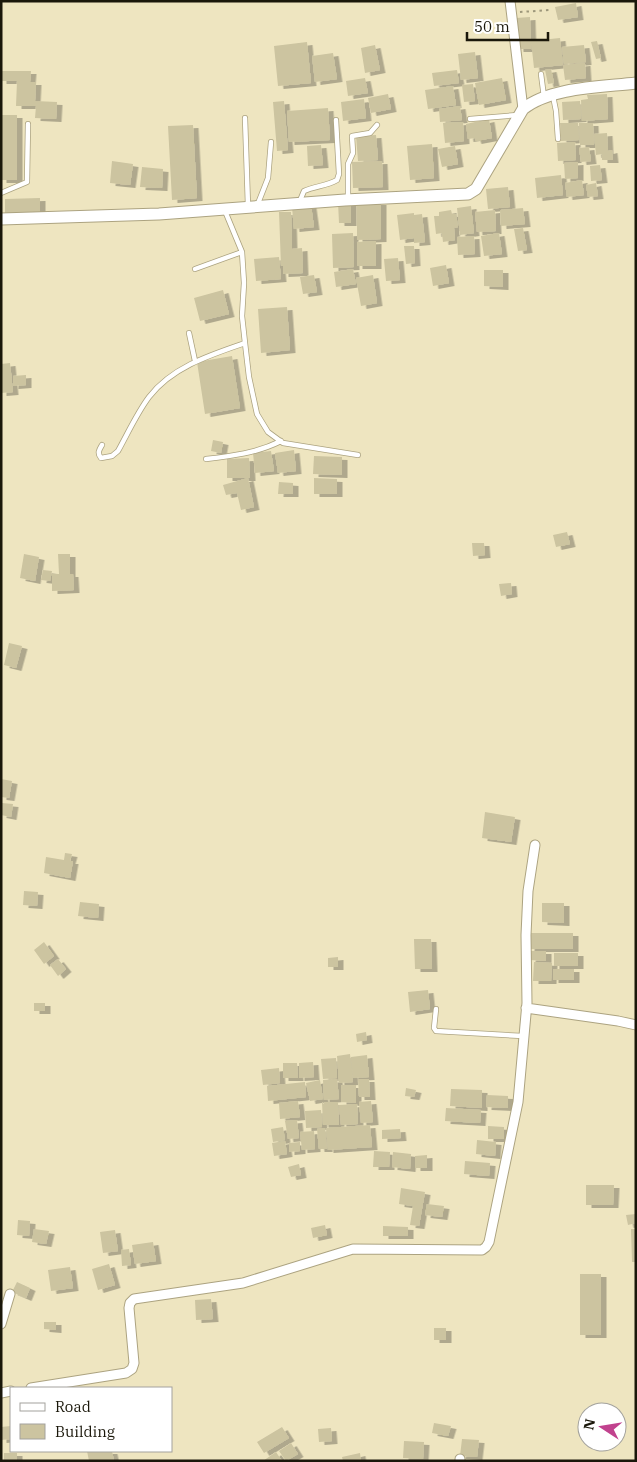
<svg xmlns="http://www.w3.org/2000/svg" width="637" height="1462" font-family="'IBM Plex Serif',serif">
	<defs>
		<filter id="shadow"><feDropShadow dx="5.5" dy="3" stdDeviation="0" flood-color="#0004"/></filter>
	</defs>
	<rect width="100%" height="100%" fill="#eee5c0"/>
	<path fill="#ccc4a0" filter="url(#shadow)" d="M576,3L578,17L558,20L555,7Z
		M530,17L531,49H518L516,18Z
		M560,38L563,65L534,68L531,41Z
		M597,41L601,58L596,59L591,42Z
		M307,42L311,83L278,86L274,46Z
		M375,45L380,70L365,73L361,48Z
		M584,45L586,62L564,64L562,47Z
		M475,52L478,78L461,80L458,54Z
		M333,53L337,79L315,82L312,56Z
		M585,63L586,78L565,80L563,65Z
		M551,69L554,83L548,84L545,70Z
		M457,70L459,83L434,86L432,73Z
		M1,71H31L30,82H36L35,101L57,102L56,119L35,118L36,106H16L17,81H1Z
		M365,78L368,93L348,96L346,81Z
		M502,78L506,100L479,105L475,83Z
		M473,84L475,101L464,102L462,85Z
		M453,86L456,105L428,109L425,90Z
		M388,94L391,109L371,113L368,98Z
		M607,94L608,119L582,121L581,100L588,99L587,95Z
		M364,99L366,118L343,121L341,102Z
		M284,101L288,150L277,151L273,102Z
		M580,101L581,119L563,120L562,102Z
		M460,106L462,120L440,122L439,109Z
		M328,108L330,140L289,142L287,111Z
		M1,115H17V180H1Z
		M489,119L492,138L476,141L475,138L468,139L466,124Z
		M463,122L464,141L445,143L443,123Z
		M560,123H578L579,140L561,141Z
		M579,123H593L594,145H580Z
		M193,125L197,198L172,200L168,126Z
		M607,133L608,151L612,150L613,160H602V154L596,155L594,134Z
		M376,135L378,160L358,161L356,136Z
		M575,142L576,160L558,161L557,143Z
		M432,144L434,178L410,180L407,146Z
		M321,145L323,165L308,166L307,146Z
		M455,146L458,164L442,167L438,149Z
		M589,147L591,161L581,162L579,148Z
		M112,161L133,164L130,185L110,183Z
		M382,161L383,187L353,188L352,162Z
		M578,162V178L565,179L564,163Z
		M600,165L602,180L591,181L590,166Z
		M142,167L163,169L162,188L140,187Z
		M561,175L563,195L537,198L535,178Z
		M582,180L584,195L567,197L565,183Z
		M596,183L598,196L588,197L586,185Z
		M508,187L510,207L488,209L486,189Z
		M40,198V213L5,214V199Z
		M338,202H351V223H339Z
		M357,202H381V239L357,240Z
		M311,205L314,227L294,229L292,207Z
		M471,206L474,233L460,235L457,208Z
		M523,208L525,224L501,226L500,210Z
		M451,210L452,214H456L458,227L454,228L455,240L443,242L442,233L436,234L434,216H439V212Z
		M495,210L496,231L477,232L475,212Z
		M279,212H291L292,249L302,248L303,273L283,274V266H281Z
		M414,213V215L422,214L425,242L414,243V238L400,240L397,215Z
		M523,228L527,250L518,251L514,229Z
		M353,233L354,267L333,268L332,234Z
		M499,233L502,254L484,256L481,236Z
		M474,236L475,254L458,255L457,237Z
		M376,241V266H357V242Z
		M404,246H414L415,263L406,264Z
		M279,257L281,279L256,281L254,259Z
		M398,258L400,280L386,281L384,259Z
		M446,265L449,283L433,286L430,268Z
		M353,269L356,284L336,287L334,272Z
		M484,270H503V287L484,286Z
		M314,275L317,292L303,294L300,277Z
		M373,275L377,303L361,306L356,278Z
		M223,290L229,314L200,321L194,298Z
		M287,307L290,350L261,353L258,309Z
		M232,356L240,408L205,414L197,362Z
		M10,363L13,392L1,393V364Z
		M26,375V385L13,386V376Z
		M213,440L223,442L221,453L211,451Z
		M294,450L296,471L278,473L275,453Z
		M271,451L274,471L255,473L253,453Z
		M314,456L342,457V475L313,474Z
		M249,458L250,478H227V459Z
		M248,478L254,507L241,510L237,493L226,495L223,485Z
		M314,478L337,479V494H314Z
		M279,482L293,483V494H278Z
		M567,532L570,544L556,547L553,535Z
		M472,543H484L485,555L473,556Z
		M24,554L39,557L35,581L20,578Z
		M58,554H70V574H73L74,590L52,591V574H59Z
		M43,570L52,571L50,581L41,580Z
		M511,583L512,594L501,596L499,584Z
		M9,643L22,646L16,668L4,665Z
		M1,779L12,781L9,798L1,797Z
		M2,803L13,804L11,817L1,815Z
		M485,812L515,817L511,842L482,838Z
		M65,853L72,854L70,861H73L70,878L44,873L46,857L64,860Z
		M24,891L38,892L37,906L23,905Z
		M80,902L99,904L98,918L78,916Z
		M542,903H564V923L542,922Z
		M530,933H573V949H529Z
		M414,939H431L432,969H415Z
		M44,942L54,956L44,964L34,950Z
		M531,951H546V961L530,960Z
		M554,953H578V966H554Z
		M338,957V967H328V958Z
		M58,959L66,969L58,976L50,965Z
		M534,962L552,963L551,981H533Z
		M553,969H574V980H553Z
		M428,990L430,1009L410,1012L408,992Z
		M34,1003H45V1011H34Z
		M366,1032L367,1040L357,1042L356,1034Z
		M350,1054L353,1082L339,1083L337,1056Z
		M367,1055L369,1077L353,1078L351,1057Z
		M336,1058L337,1078L323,1079L321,1059Z
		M313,1062L314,1077L299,1078V1063Z
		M283,1063H297L298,1078H283Z
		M279,1068L280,1083L263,1085L261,1070Z
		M337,1079L339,1099L324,1100L323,1080Z
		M358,1079H369L370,1097H359Z
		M320,1080L323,1099L310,1101L306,1083Z
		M305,1082L306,1097L268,1101L267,1086Z
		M341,1085H356V1103L341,1102Z
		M406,1088L416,1090L414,1097L405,1096Z
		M451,1089L482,1090V1108L450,1106Z
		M487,1095L508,1096V1108L486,1107Z
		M298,1101L300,1117L280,1119L279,1103Z
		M371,1101L373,1122L361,1123L359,1102Z
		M322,1102L324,1104V1102H338L339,1125H323Z
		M357,1104L358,1124L341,1125L339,1105Z
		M446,1108L481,1110L480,1123L445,1121Z
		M321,1110L322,1127L306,1128L305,1111Z
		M297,1120L299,1138L288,1139L285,1121Z
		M370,1125L372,1147L328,1150L326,1128Z
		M488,1126L504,1127V1139H488Z
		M283,1127L285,1140L273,1142L271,1129Z
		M322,1128H325L327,1149H319L317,1129Z
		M400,1129L401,1138L382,1139V1130Z
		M314,1131L315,1149L302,1150L300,1132Z
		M477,1140L496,1142L495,1156L476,1154Z
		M285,1141L287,1154L274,1156L272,1143Z
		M300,1142V1151L289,1152V1143Z
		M374,1151L390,1152L389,1167H373Z
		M393,1152L411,1154L410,1169L392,1167Z
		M427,1155V1168H415V1156Z
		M465,1161L490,1163L489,1176L464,1174Z
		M299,1164L301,1175L291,1177L288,1167Z
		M586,1185H614L613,1205H586Z
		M401,1188L425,1192L419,1226L410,1225L413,1206L399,1204Z
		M427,1204L444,1206L442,1217L425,1215Z
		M636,1214V1223L628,1225L626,1215Z
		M18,1220L30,1221L29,1236L17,1235Z
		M325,1225L327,1235L313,1238L311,1228Z
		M383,1226L408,1227V1236H383Z
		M34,1229L49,1231L46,1244L32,1242Z
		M631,1229H636V1262H632Z
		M115,1230L118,1251L103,1253L100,1232Z
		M153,1242L156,1261L135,1264L132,1245Z
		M129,1249L131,1265L122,1266L121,1250Z
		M109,1264L115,1285L98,1290L92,1269Z
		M70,1267L73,1288L51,1291L48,1270Z
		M580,1274H601V1335H580Z
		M17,1282L30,1288L26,1298L12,1292Z
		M211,1299L213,1319L196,1320L195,1300Z
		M44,1322H56V1330L44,1329Z
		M434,1328H446V1340H434Z
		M434,1423L451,1426L448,1436L432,1433Z
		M11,1426V1439L1,1440V1427Z
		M282,1427L289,1438L264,1453L257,1442Z
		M331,1428L332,1441L319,1442L318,1429Z
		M462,1439L479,1440L477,1457L460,1456Z
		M404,1441L424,1442L423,1459L403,1458Z
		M291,1443L298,1454L286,1461L279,1451Z
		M87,1451H112L114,1461H89Z
		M276,1452L282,1461H263Z
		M4,1453H17V1461H4Z
		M360,1453L361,1461H343L342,1457Z"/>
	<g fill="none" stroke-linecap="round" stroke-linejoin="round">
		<g stroke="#aca380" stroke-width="6">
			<path id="service" d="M541,74L544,97
				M553,96L556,111L558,139
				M245,118L248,206
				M470,119L518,115
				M1,193L27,182L28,124
				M348,200V164L353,153L352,136L370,133L377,125
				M299,203L304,191C315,186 327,186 337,180L339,174L336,120
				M257,206L268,178L271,142
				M225,211L242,252L244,283L242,316L245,343L249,377L257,414L268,432L283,443L358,455
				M195,269L242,252
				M189,333L195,361
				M102,445C99,450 97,453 101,458L112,456L118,451C128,433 137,413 149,397C172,367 210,355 245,343
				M206,459C232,456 257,453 281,441
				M436,1009L434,1028L436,1031L523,1036"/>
		</g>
		<g stroke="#aca380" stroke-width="11">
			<path id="minor" d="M510,1L523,109
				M526,1008L618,1021L636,1025
				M1,1324L10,1294
				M31,1388L126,1373L132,1369L134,1363L129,1308L130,1303L134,1299L243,1283L353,1249L482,1250L486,1247L489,1242L518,1102L527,1003L526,935L528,891L535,845
				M1,1393L11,1391
				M460,1461V1459"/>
		</g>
		<g stroke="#aca380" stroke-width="13">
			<path id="tertiary" d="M1,219L159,214L345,200L468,194L476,189L523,109C550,87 602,87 636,83"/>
		</g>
		<path stroke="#9d977b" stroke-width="2" stroke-dasharray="2.5 4" stroke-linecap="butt" d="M520,12L550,10"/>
		<use href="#service" stroke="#fff" stroke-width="4.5"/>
		<use href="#minor" stroke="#fff" stroke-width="9"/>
		<use href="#tertiary" stroke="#fff" stroke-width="11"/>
	</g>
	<rect width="637" height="1462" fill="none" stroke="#1a170a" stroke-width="5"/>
	<rect x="10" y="1387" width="162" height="65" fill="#ffffff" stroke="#a3a29d"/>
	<rect x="20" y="1403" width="25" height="8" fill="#ffffff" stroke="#a3a29d"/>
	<text x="55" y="1412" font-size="15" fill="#1a170a">Road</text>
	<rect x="20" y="1424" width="25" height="15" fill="#ccc4a0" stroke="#a3a29d"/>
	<text x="55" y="1437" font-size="15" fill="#1a170a">Building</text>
	<g transform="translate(602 1427) rotate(282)"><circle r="24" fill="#ffffff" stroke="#a3a29d"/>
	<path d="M0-4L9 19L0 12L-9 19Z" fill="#c1428e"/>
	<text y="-8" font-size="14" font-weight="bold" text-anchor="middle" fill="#1a170a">N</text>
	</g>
	<path d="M467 32v8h81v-8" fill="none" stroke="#1a170a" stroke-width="2.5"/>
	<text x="474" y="32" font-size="15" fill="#1a170a" stroke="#ffffff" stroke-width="4" paint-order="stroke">50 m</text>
</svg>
